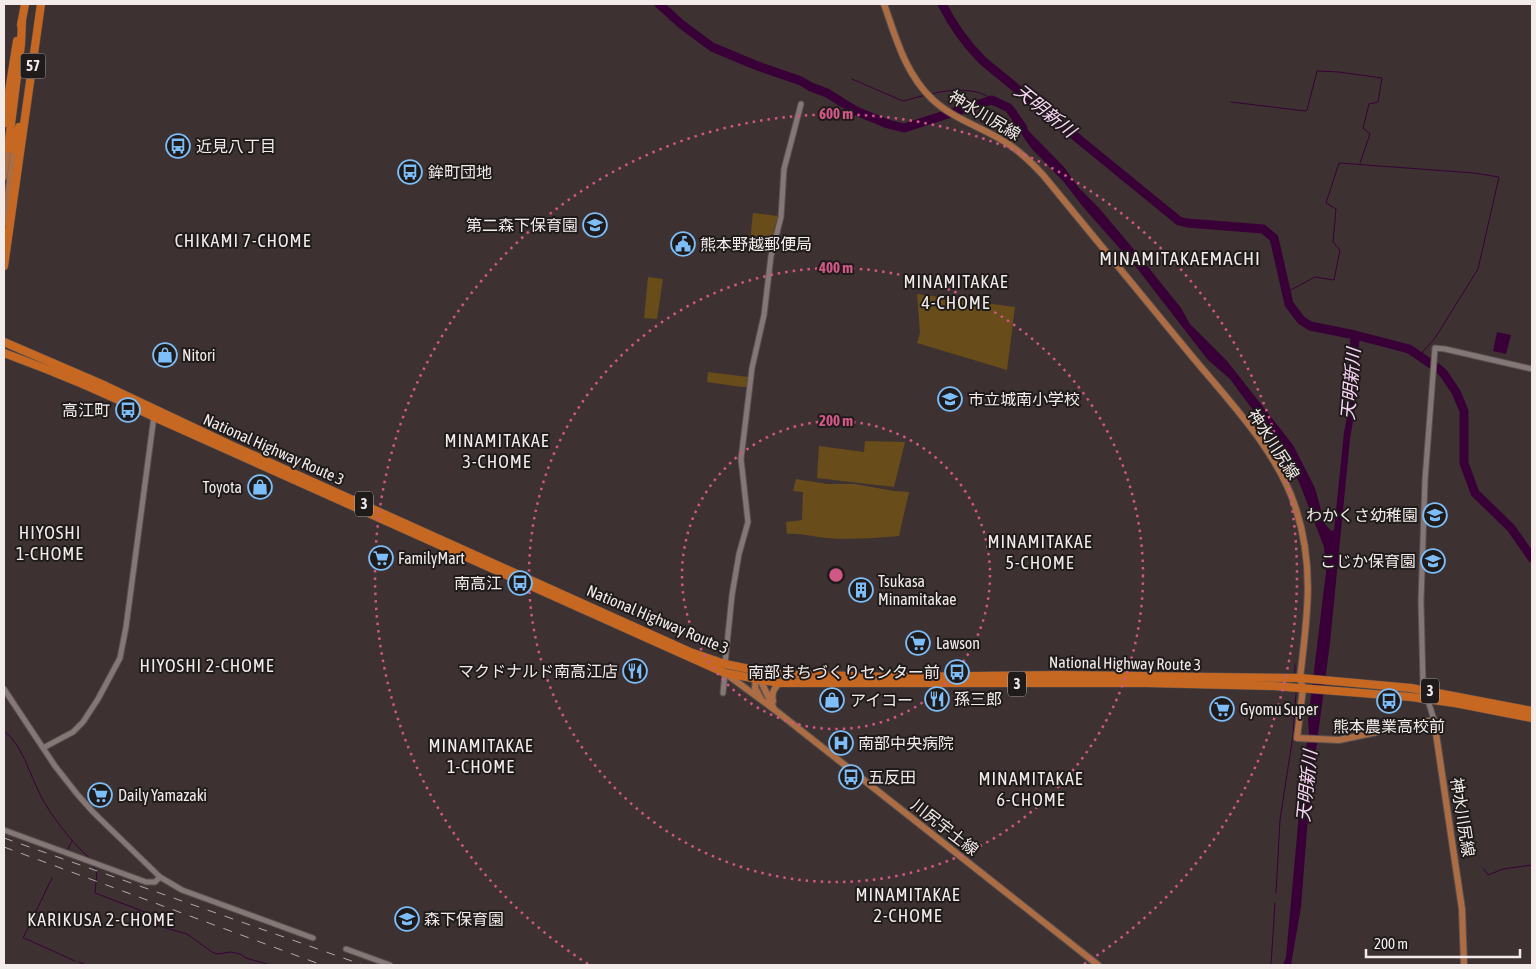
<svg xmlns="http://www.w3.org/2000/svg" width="1536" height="969" font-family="'Asap Condensed','Noto Sans JP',sans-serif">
	<rect width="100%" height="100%" fill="#3d3231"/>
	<path fill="#684c1a" d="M753,213L778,216L768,253L749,250Z
		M648,277L663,279L657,319L644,318Z
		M917,294L1015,307L1007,370L917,343L920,333Z
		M708,372L748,377L747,387H742L707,382Z
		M865,441L905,442L894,487L817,478L819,446L864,452Z
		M796,479L827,484H855L894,491L909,492L899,536C875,538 851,540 827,538C813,537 801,533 787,534L786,522L802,520L803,492L793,491Z"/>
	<path fill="#390038" d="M1017,119L1064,167L1078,187L1099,208L1136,252L1181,308L1190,324L1227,361L1293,445L1315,488L1325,524L1331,531L1334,530L1344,432L1349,407L1353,350L1355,409L1350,439L1330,643L1309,804L1301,907L1291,965H1283L1286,957L1304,758L1309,732L1308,720L1326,572L1324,547L1299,482L1255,413L1230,379L1208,360L1136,267L1084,208L1063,181L1031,148L1018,129Z
		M1497,332L1511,335L1506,354L1493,351Z"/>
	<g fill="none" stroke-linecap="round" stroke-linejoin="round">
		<path stroke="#390038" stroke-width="1" d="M852,79L903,101L926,95
			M932,94C948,89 980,87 992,100
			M1231,102L1305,111L1307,110L1317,71L1339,72L1382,78L1378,102L1369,104L1363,128L1370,134L1360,163
			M1285,293L1315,277L1334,280L1340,250L1333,242L1336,209L1326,203L1339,163L1474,173L1499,177L1478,269L1435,338L1420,355L1419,354
			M1295,664V673
			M4,731C22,744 29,773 39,792C47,811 75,847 91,859
			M68,849L72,841
			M93,866L97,871L95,893L145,912L151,920L159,926L187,934L212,952L217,954L231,952L240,954L246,958L270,965
			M1484,869L1488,875L1503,869L1532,865
			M1276,893L1280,820L1293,735L1296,693
			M23,938L52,878
			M24,938L75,961
			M79,962L86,965
			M1271,965L1275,903"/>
		<path stroke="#390038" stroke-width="9" d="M659,4L681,24L712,47L755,65L801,81L811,87L827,93L856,111L888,124L904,128L992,100L1009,108L1023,128
			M942,4C953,26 966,44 983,61L1179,221L1187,223L1263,229L1274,238L1289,304L1301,320L1310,326L1355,335L1409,349L1440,370L1444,374L1456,392L1464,411V463L1475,493L1511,528L1532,558
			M1353,387L1355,335"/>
		<g stroke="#59504f" stroke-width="7">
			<path id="minor" d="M725,664L732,595L739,554L748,522L741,459L752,368L764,315L771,256L781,217L784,169L801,104
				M4,689L55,766L77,794L93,812L160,877L182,890L313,938
				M723,693L725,673
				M1434,720L1423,684L1421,601L1425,480L1435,348L1445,349L1532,369
				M43,748L73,732L83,722L98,699L120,658L126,627L154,416
				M4,830L146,882H155L160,877
				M346,949L390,965"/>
		</g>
		<g stroke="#59504f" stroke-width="8">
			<path id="major" d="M884,4C896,38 905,73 932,99C953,119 982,127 1005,142C1020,151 1031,162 1043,175C1092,234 1141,294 1190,354C1228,400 1278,451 1296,509C1315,568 1307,618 1300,678L1303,688L1297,738L1339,740L1434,720L1462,909L1464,965
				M4,177L8,148
				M4,223L14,150
				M725,673L775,710L1098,965
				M756,676L755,688L761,699
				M759,677L774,709
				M773,701C771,693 774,689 779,683"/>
		</g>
		<g stroke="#59504f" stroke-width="9">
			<path id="highway" d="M21,25L25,4
				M4,123L17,41
				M8,148L21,44L22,21
				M14,150L19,127
				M4,266L41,4
				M4,342L106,386L233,446L690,652L725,664L775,674L891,677L1059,675L1300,678L1411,688L1532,711
				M4,353C56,372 104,392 154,417L725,673L779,683H1147L1274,686L1411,697L1455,703L1532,718"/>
		</g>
		<use href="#minor" stroke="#847776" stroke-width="5"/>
		<use href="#major" stroke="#ac6d44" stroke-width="6"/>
		<use href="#highway" stroke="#c66722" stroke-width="8"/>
		<path stroke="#b2a9a8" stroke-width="1" stroke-dasharray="9 9" stroke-linecap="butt" d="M4,838L363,965
			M4,847L322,965"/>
	</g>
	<g fill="none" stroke="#d05786" stroke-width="2.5" stroke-dasharray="2.5 5">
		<circle cx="836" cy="575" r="154"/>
		<circle cx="836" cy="575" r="307"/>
		<path d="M588 964A461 461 0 1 1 1084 964"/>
	</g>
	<defs>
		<g id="bus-ring" transform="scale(1.25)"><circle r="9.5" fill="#201b1b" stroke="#7dbef9" stroke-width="1.5"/><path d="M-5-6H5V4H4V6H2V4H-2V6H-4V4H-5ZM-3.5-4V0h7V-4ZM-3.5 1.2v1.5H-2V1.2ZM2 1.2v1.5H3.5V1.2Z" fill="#7dbef9"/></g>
		<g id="school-ring" transform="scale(1.25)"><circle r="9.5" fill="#201b1b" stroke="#7dbef9" stroke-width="1.5"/><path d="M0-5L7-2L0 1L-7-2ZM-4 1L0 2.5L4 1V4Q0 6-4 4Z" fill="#7dbef9"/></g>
		<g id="civic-ring" transform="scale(1.25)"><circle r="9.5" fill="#201b1b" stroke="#7dbef9" stroke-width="1.5"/><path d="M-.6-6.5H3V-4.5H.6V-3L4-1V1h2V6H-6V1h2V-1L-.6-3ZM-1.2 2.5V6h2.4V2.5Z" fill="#7dbef9"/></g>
		<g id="shop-ring" transform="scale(1.25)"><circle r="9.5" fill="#201b1b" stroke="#7dbef9" stroke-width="1.5"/><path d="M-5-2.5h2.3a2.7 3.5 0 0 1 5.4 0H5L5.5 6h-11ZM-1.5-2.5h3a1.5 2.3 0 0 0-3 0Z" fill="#7dbef9"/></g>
		<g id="supermarket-ring" transform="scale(1.25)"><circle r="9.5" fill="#201b1b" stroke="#7dbef9" stroke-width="1.5"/><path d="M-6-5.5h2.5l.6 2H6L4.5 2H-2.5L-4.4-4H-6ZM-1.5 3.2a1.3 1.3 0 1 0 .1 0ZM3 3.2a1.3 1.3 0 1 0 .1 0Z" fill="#7dbef9"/></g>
		<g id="building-ring" transform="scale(1.25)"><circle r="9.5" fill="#201b1b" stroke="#7dbef9" stroke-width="1.5"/><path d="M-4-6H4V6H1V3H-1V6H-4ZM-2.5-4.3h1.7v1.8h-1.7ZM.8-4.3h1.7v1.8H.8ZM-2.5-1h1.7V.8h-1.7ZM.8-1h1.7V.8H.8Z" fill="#7dbef9"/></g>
		<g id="restaurant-ring" transform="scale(1.25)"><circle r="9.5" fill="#201b1b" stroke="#7dbef9" stroke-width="1.5"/><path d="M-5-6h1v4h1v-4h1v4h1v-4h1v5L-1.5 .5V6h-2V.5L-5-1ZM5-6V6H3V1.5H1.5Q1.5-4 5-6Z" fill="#7dbef9"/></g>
		<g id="hospital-ring" transform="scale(1.25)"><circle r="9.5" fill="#201b1b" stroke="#7dbef9" stroke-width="1.5"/><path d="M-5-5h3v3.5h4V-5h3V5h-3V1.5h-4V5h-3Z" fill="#7dbef9"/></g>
	</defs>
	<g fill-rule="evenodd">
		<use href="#bus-ring" x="178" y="146"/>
		<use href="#bus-ring" x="410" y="172"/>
		<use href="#school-ring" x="595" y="225"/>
		<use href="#civic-ring" x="683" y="244"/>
		<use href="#shop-ring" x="165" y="355"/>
		<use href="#school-ring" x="950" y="399"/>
		<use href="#bus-ring" x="128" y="410"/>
		<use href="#shop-ring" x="260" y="487"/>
		<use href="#school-ring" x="1435" y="515"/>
		<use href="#supermarket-ring" x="381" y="558"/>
		<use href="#school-ring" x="1433" y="561"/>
		<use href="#bus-ring" x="520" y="583"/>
		<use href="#building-ring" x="861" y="590"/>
		<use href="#supermarket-ring" x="918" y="643"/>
		<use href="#restaurant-ring" x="635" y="671"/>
		<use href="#bus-ring" x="957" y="672"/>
		<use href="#restaurant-ring" x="937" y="699"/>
		<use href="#shop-ring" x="832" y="700"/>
		<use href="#bus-ring" x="1389" y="701"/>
		<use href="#supermarket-ring" x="1222" y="709"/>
		<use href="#hospital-ring" x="841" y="743"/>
		<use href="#bus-ring" x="851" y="777"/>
		<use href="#supermarket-ring" x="100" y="795"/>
		<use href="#school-ring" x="407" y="919"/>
	</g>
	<g text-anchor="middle" stroke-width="4" stroke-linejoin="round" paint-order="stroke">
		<g fill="#201b1b" stroke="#b3adac" stroke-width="1">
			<rect x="20.5" y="53.5" width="25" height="25" rx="4"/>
			<rect x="355" y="491.5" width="18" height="25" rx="4"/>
			<rect x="1008" y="671.5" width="18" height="25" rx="4"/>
			<rect x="1421" y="678.5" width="18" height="25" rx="4"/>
		</g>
		<g font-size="15" font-weight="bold" fill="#f2ebea">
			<text x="33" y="71">57</text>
			<text x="364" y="509">3</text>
			<text x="1017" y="689">3</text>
			<text x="1430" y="696">3</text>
		</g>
		<g font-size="16" fill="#f2ebea" stroke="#201b1b">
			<text transform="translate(985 115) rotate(31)" y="6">神水川尻線</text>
			<text transform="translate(1274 444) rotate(57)" y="6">神水川尻線</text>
			<text transform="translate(274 449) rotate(24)" y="6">National Highway Route 3</text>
			<text transform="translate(658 619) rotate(23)" y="6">National Highway Route 3</text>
			<text transform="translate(1125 663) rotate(1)" y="6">National Highway Route 3</text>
			<text transform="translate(1463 817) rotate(81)" y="6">神水川尻線</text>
			<text transform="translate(945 827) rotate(38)" y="6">川尻宇土線</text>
		</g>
		<g font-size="16" fill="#f2ebea" stroke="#201b1b" text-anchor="start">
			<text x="196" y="152">近見八丁目</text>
			<text x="428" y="178">鉾町団地</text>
			<text x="578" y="231" text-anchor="end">第二森下保育園</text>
			<text x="700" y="250">熊本野越郵便局</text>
			<text x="182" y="361">Nitori</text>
			<text x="968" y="405">市立城南小学校</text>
			<text x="110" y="416" text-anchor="end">高江町</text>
			<text x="242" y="493" text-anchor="end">Toyota</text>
			<text x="1418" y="521" text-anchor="end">わかくさ幼稚園</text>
			<text x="398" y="564">FamilyMart</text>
			<text x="1416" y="567" text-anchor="end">こじか保育園</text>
			<text x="878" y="587">Tsukasa<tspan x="878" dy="18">Minamitakae</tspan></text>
			<text x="502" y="589" text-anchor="end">南高江</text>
			<text x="936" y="649">Lawson</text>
			<text x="618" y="677" text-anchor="end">マクドナルド南高江店</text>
			<text x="940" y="678" text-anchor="end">南部まちづくりセンター前</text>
			<text x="954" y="705">孫三郎</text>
			<text x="850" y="706">アイコー</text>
			<text x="1240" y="715">Gyomu Super</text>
			<text x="1389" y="732" text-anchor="middle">熊本農業高校前</text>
			<text x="858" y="749">南部中央病院</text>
			<text x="868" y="783">五反田</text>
			<text x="118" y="801">Daily Yamazaki</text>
			<text x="424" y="925">森下保育園</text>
		</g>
		<g font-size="18" font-style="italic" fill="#fbd7f8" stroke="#201b1b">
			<text transform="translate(1045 111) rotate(39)" y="6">天明新川</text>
			<text transform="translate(1351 384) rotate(-85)" y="6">天明新川</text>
			<text transform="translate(1307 786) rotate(-84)" y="6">天明新川</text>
		</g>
		<g font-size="18" letter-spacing="1" fill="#f2ebea" stroke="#201b1b">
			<text x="243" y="247">CHIKAMI 7-CHOME</text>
			<text x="956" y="288">MINAMITAKAE<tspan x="956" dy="21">4-CHOME</tspan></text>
			<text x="497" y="447">MINAMITAKAE<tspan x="497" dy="21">3-CHOME</tspan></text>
			<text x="50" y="539">HIYOSHI<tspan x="50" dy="21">1-CHOME</tspan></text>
			<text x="1040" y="548">MINAMITAKAE<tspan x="1040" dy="21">5-CHOME</tspan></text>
			<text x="207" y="672">HIYOSHI 2-CHOME</text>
			<text x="481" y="752">MINAMITAKAE<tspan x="481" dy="21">1-CHOME</tspan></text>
			<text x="1031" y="785">MINAMITAKAE<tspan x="1031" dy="21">6-CHOME</tspan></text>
			<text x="908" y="901">MINAMITAKAE<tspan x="908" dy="21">2-CHOME</tspan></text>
			<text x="101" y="926">KARIKUSA 2-CHOME</text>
		</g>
		<g font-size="19" letter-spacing="1" fill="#f2ebea" stroke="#201b1b">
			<text x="1180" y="265">MINAMITAKAEMACHI</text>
		</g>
	</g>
	<circle cx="836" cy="575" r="8" fill="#d05786" stroke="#201b1b" stroke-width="2.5"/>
	<g font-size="15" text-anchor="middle" font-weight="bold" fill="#d05786" stroke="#201b1b" stroke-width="4" stroke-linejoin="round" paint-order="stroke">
		<text x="836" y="119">600 m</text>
		<text x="836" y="273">400 m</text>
		<text x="836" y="426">200 m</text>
	</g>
	<rect width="1536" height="969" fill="none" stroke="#f2ebea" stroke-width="10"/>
	<path d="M1366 949v8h154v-8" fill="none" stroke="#f2ebea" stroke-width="2.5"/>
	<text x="1374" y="949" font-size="15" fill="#f2ebea" stroke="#201b1b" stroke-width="4" paint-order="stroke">200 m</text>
</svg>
